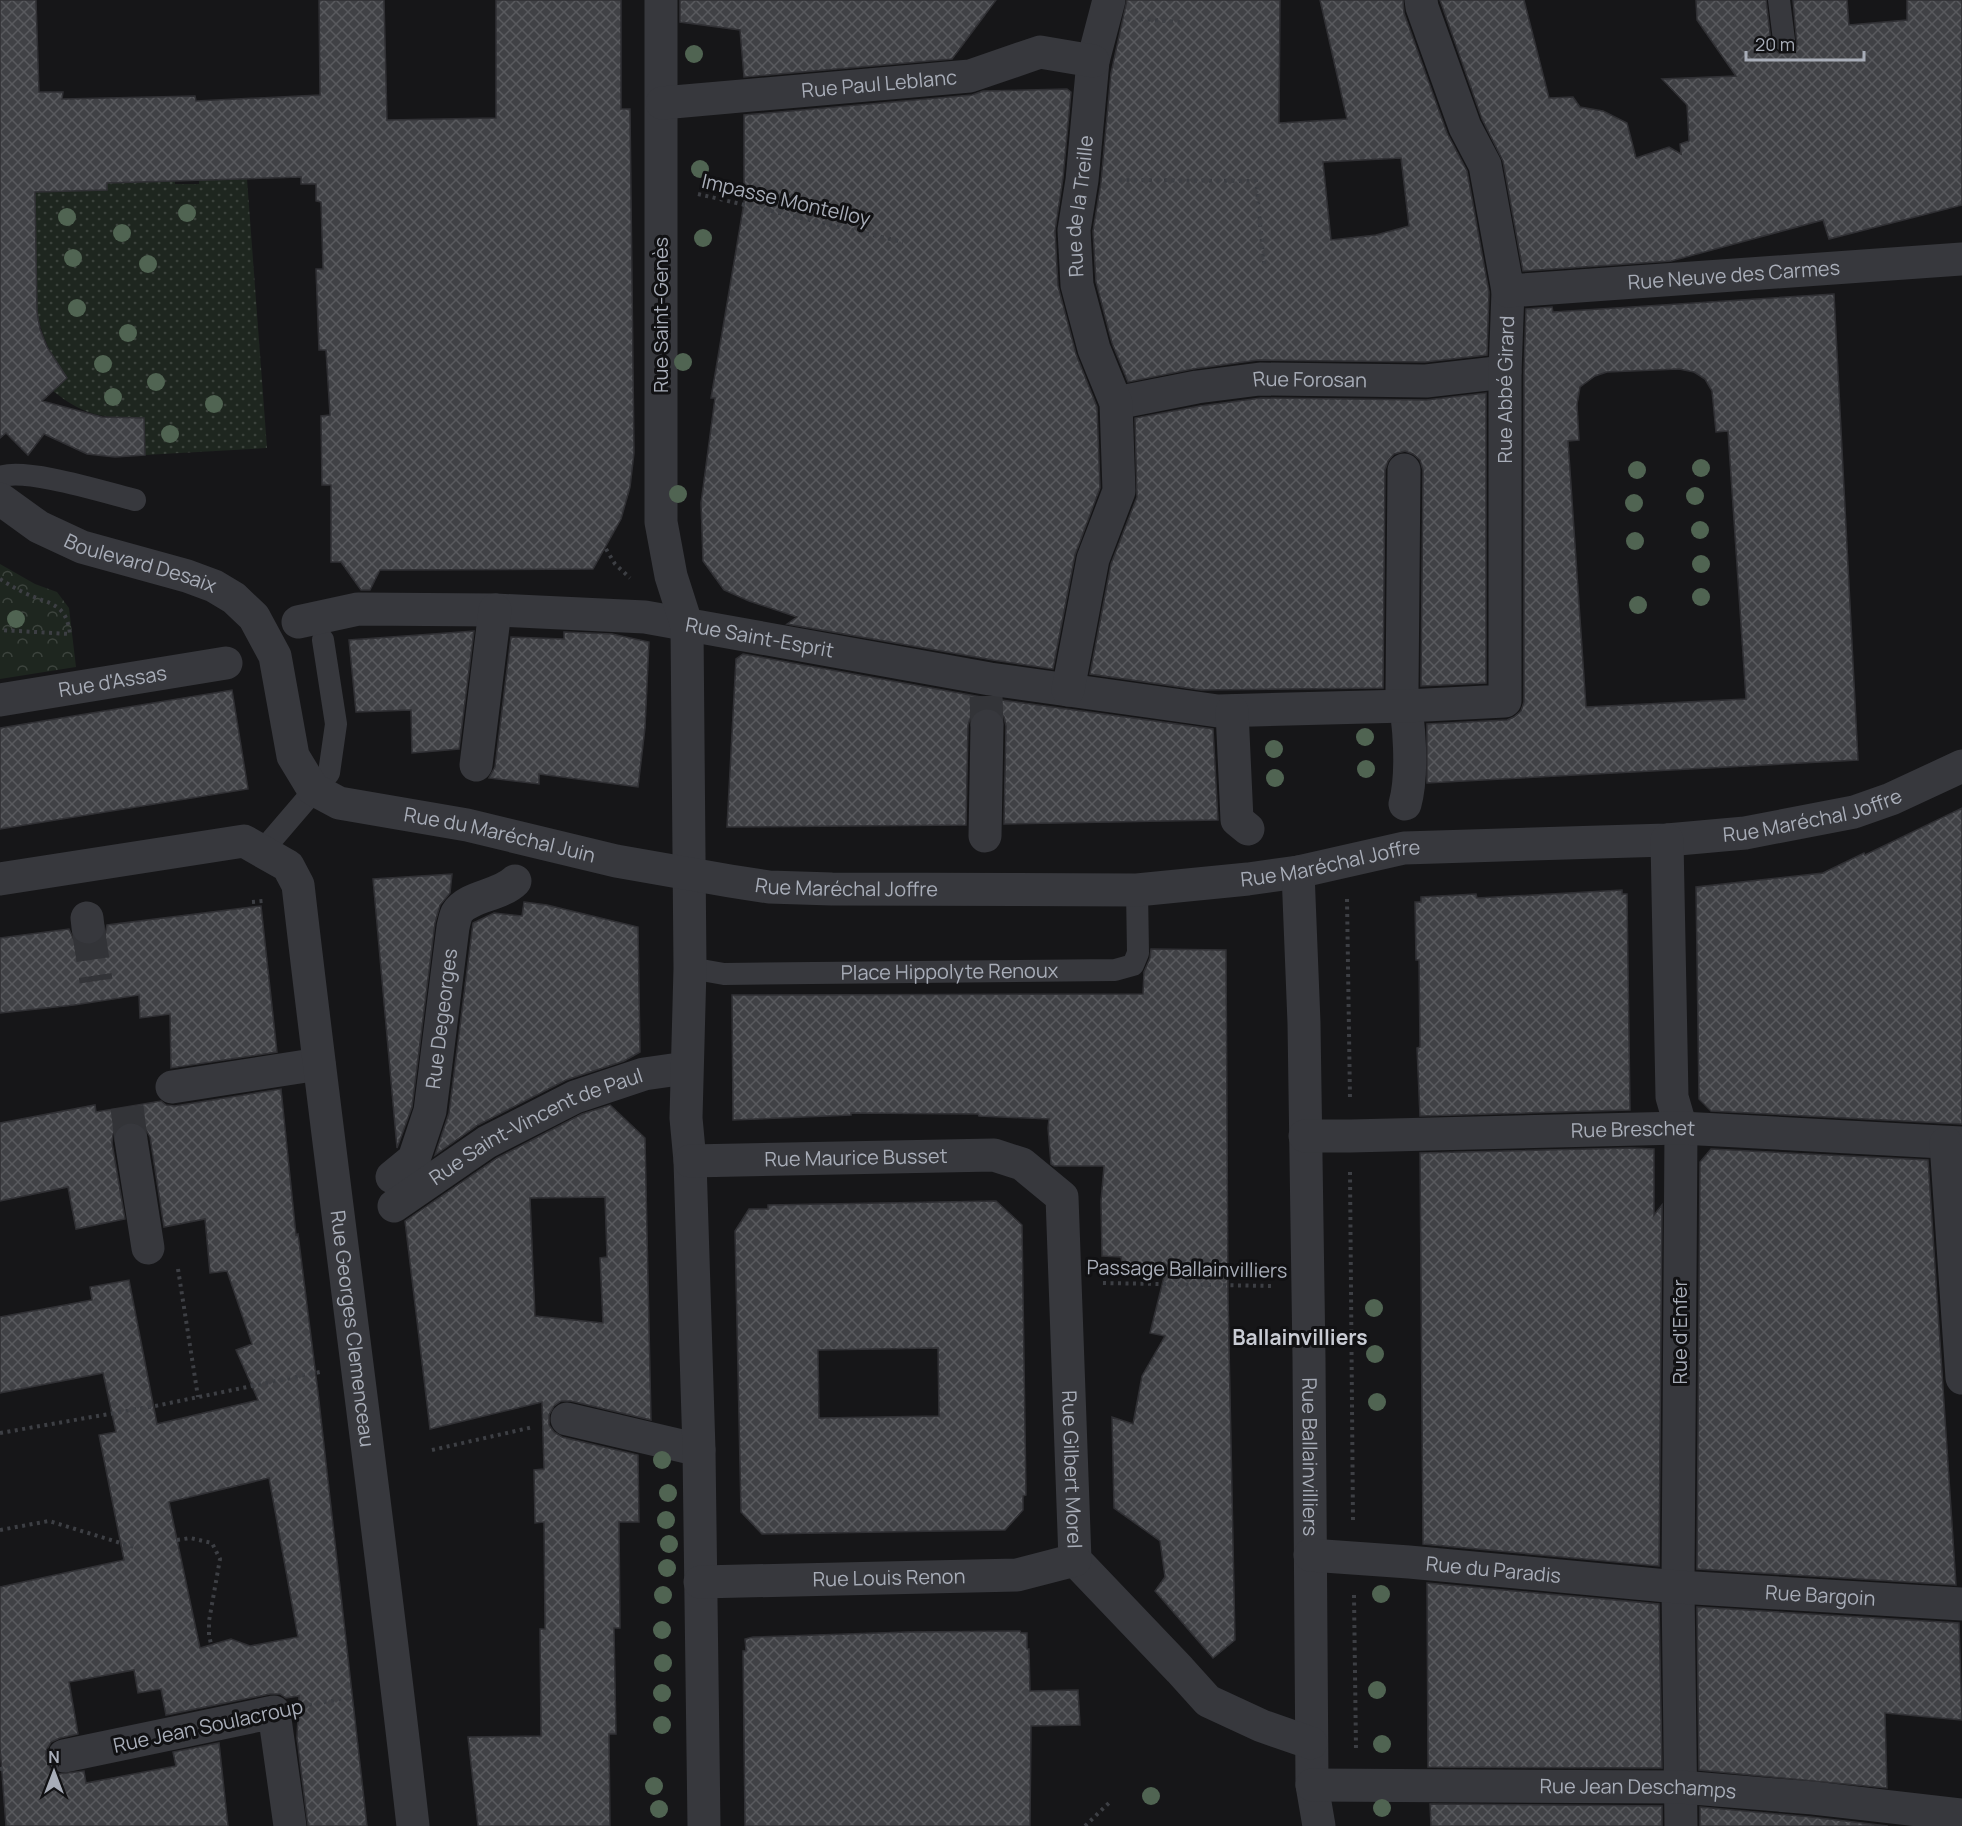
<svg xmlns="http://www.w3.org/2000/svg" width="1962" height="1826" font-family="Manrope,sans-serif">
	<defs>
		<pattern id="grass-dots" width="8" height="8" patternUnits="userSpaceOnUse" patternTransform="scale(1.5)"><rect width="8" height="8" fill="#1e261f"/><path d="M2 2h.1M6 6h.1" fill="none" stroke="#3c433d" stroke-width="1.8" stroke-linecap="round"/></pattern>
		<pattern id="forest-crowns" width="20" height="18" patternUnits="userSpaceOnUse" patternTransform="scale(1.5)"><rect width="20" height="18" fill="#1e261f"/><path d="M2 6a3 3 0 1 1 6 0M12 15a3 3 0 1 1 6 0" fill="none" stroke="#3c433d"/></pattern>
		<pattern id="building-cross-hatch" width="8" height="8" patternUnits="userSpaceOnUse" patternTransform="scale(1.5)"><rect width="8" height="8" fill="#404145"/><path d="M0 0l8 8M0 8l8-8" fill="none" stroke="#595a5e"/></pattern>
	</defs>
	<rect width="100%" height="100%" fill="#161618"/>
	<path fill="url(#grass-dots)" d="M247,179L267,448L145,455L144,418C103,418 86,417 53,391L67,378C51,357 42,337 37,312L35,186L107,189V183L175,181V184H199V180Z"/>
	<path fill="url(#forest-crowns)" d="M0,564L35,584L57,592L69,608L76,667L0,679Z"/>
	<path fill="url(#building-cross-hatch)" stroke="#303034" stroke-width="1.5" fill-rule="evenodd" d="M0,0H36L39,92H63L62,99L195,96L196,101L320,95L319,0H384L387,120L496,118V0H621V109H630L634,453L630,487L621,519L593,569L380,570L370,590H361L341,562H331V485H322L321,416L330,415L326,350H319L316,269H323L321,202L316,201V184H301V177L107,183V190L35,192L37,312L40,329L47,347L67,378L42,401L102,417L144,418L145,455L115,457L87,454L44,434L28,455L6,433L0,438Z
		M680,0H996L952,59L744,77L740,30L680,22Z
		M1127,0H1280L1279,123L1347,119L1320,0H1403L1404,13L1447,133L1467,171L1489,292L1487,355L1425,362L1258,360L1193,369L1128,382L1112,343L1096,282L1093,231L1101,182L1111,73ZM1401,158L1409,226L1376,235L1331,240L1323,162Z
		M1440,0H1524L1549,98L1573,97L1580,107L1603,111L1627,123L1636,158L1669,147L1681,154L1680,144L1689,141L1687,105L1662,79L1736,76L1697,20L1696,0H1766L1771,42L1774,49L1779,53H1785L1792,51L1797,45L1793,0H1847L1849,25L1907,20V0H1962V205L1829,239L1823,220L1671,261L1523,271L1503,161L1482,119Z
		M1067,89L1071,92L1063,178L1055,231L1058,286L1076,354L1097,407L1100,488L1075,555L1053,669L993,660L787,624L797,617L749,601L724,590L703,561L701,503L715,398H711L744,203V115L972,95L983,91Z
		M1834,294L1858,760L1427,783V724L1507,720L1514,717L1521,711L1524,702V372L1526,309L1552,307L1553,312ZM1679,369L1694,372L1705,379L1712,391L1716,432L1728,431L1746,699L1586,707L1568,441L1579,440L1577,404L1580,387L1595,376L1607,372Z
		M1486,393V683L1421,686L1423,470L1420,460L1413,454L1405,451L1394,454L1388,461L1385,470L1383,688L1201,690L1090,674L1111,564L1137,497L1135,418L1200,406L1261,398L1426,400Z
		M474,631L459,749L412,753L411,710L356,712L349,640Z
		M564,632L612,634L649,642L645,728L638,787L539,774V784L489,778L495,767L511,637L564,639Z
		M743,654L987,698L1213,729L1218,820L1004,824L1006,726L1004,717L997,710L987,707L978,709L971,716L968,725L966,825L727,827L736,659Z
		M232,690L248,789L0,829V728Z
		M1962,808V1124L1711,1111L1699,1099L1696,887L1823,873L1864,853L1865,855Z
		M452,874L450,893L440,905L435,923L412,1107L397,1148L373,879Z
		M1622,890V894H1627L1630,1110L1420,1116L1417,1048L1420,1047L1419,960H1416L1415,902H1421V897L1476,894L1477,898Z
		M524,902L547,905L638,927L640,1052L624,1061L566,1080L478,1125L435,1155L449,1113L473,923L494,913L522,916Z
		M261,906L277,1052L171,1068L170,1014L140,1018L139,995L74,1005L0,1013V938L69,929L73,938L80,944L91,945L100,942L105,935L107,925Z
		M1151,949L1226,950L1228,1296L1235,1640L1213,1658L1155,1591L1165,1577L1160,1541L1114,1508L1112,1417L1133,1424L1142,1376L1165,1336L1150,1333L1164,1277L1124,1274L1121,1257L1102,1256L1101,1201L1104,1166H1054L1051,1164L1048,1128L1049,1119L979,1116L978,1114L851,1113V1115L733,1120L732,995L1143,994L1144,972L1150,958Z
		M281,1089L296,1235L298,1234L318,1392L367,1826H308L297,1738L299,1696L286,1698L280,1694H270L166,1715L161,1689L138,1693L134,1670L69,1682L78,1734L60,1738L51,1742L46,1751V1759L50,1768L59,1774L84,1771L86,1783L176,1766L173,1752L219,1743L228,1826H6L0,1747V1587L124,1560L99,1435L116,1432L103,1373L0,1393V1317L92,1300L90,1287L129,1280L157,1424L258,1400L236,1350L252,1344L227,1271L210,1273L205,1219L164,1227L150,1137L145,1128L137,1122H128L119,1126L113,1134L112,1143L125,1219L76,1229L68,1187L0,1201V1123L95,1105L96,1112L161,1101L166,1105L175,1106ZM269,1478L298,1637L250,1646L231,1639L200,1648L169,1502Z
		M610,1105L645,1138L651,1420L571,1401H561L554,1406L549,1415V1425L554,1432L562,1437L638,1455L639,1522H619L620,1628H614L616,1734H609L610,1826H478L468,1737L541,1736L540,1629H545L544,1522L535,1523L534,1470L544,1469L542,1402L430,1429L405,1221L497,1158L582,1114ZM605,1197L607,1257L600,1258L603,1323L535,1316L530,1198Z
		M1631,1148L1654,1149V1215L1662,1205L1659,1566L1423,1544L1420,1153Z
		M1711,1149L1928,1160L1956,1585L1697,1569L1700,1162Z
		M996,1201L1022,1225L1026,1495L1023,1496V1510L1005,1530L762,1534L741,1512L735,1231L749,1209H768V1205ZM938,1348L939,1416L819,1418L818,1350Z
		M1427,1583L1659,1604L1662,1768L1428,1767Z
		M1697,1607L1959,1623L1962,1720L1885,1713L1887,1788L1699,1770Z
		M1020,1631L1021,1633H1027V1649H1029L1030,1691L1078,1690L1080,1725L1031,1726L1030,1826H745L743,1651H746L745,1639L753,1637L908,1632Z
		M1430,1804L1662,1806V1826H1431Z
		M1700,1807L1811,1817L1888,1826H1700Z"/>
	<g fill="none" stroke-linecap="round" stroke-linejoin="round">
		<path stroke="#333438" stroke-width="33" stroke-dasharray="33 16" stroke-linecap="butt" d="M986,696L987,726
			M88,927L96,981
			M127,1107L131,1140"/>
		<path stroke="#3d3f44" stroke-width="4" stroke-dasharray="3 4.5" stroke-linecap="butt" d="M1140,19L1181,22
			M1119,180L1256,181L1264,264
			M698,194L903,242
			M606,549L615,564L630,578
			M0,579C8,584 16,589 25,593C50,605 66,602 70,634L0,630
			M1347,899L1350,1099
			M252,902L263,901
			M1350,1172L1353,1522
			M178,1269L198,1397
			M1103,1283L1272,1286
			M0,1433L155,1406L320,1372
			M432,1450L533,1427
			M0,1530L49,1521L137,1548
			M177,1540L190,1538L212,1543L220,1559L209,1621V1635L213,1653
			M1354,1595L1356,1750
			M309,1705L353,1697
			M0,1769L13,1767
			M1085,1826L1112,1800"/>
		<g stroke="#37383d" stroke-width="22">
			<path d="M1779,0L1784,40"/>
			<path d="M0,477C24,467 107,493 135,500"/>
			<path d="M263,850L329,773L336,724L323,640"/>
			<path id="s1" d="M690,968L724,974L1115,970L1133,965L1138,953L1137,890"/>
		</g>
		<g stroke="#37383d" stroke-width="33">
			<path id="s2" d="M1116,403L1197,387L1260,379L1426,381L1505,372"/>
			<path d="M1404,470L1402,690C1410,720 1413,775 1405,804"/>
			<path id="s3" d="M298,622L358,609L495,610L645,617L990,679L1218,711L1406,706L1505,701V372L1508,291"/>
			<path id="s4" d="M1068,690L1093,559L1119,491L1116,403L1094,349L1077,285L1074,230L1082,180L1093,61L1109,0"/>
			<path id="s5" d="M0,700L226,663"/>
			<path d="M1232,711L1237,820L1248,829"/>
			<path d="M476,765L495,610"/>
			<path d="M985,836L987,726"/>
			<path d="M87,918L88,927"/>
			<path d="M172,1087L319,1064"/>
			<path d="M131,1140L148,1248"/>
			<path id="s6" d="M392,1177L414,1159L430,1111L453,927C454,923 455,917 457,913C467,896 500,896 515,881"/>
			<path id="s7" d="M394,1206L487,1142L575,1097L644,1074L686,1068"/>
			<path d="M567,1419L699,1450"/>
			<path d="M64,1756L274,1712L290,1826"/>
		</g>
		<g stroke="#37383d" stroke-width="33">
			<path d="M661,0V522L671,576L687,626L690,968L686,1118L690,1161L699,1450L704,1826"/>
			<path id="s8" d="M1421,0L1422,7L1465,127L1485,165L1508,291L1962,259"/>
			<path id="s9" d="M662,103L970,76L1040,52L1093,61"/>
			<path id="s10" d="M0,499L39,527L82,547L187,576L214,586L234,598L254,617L275,656L293,756L313,789L339,803L467,825L616,861L730,881L769,887L832,889L1137,890L1248,879L1298,872L1404,848L1667,840L1745,833L1854,812L1891,799L1962,766"/>
			<path d="M1667,840L1672,1097L1681,1128L1678,1587L1681,1826"/>
			<path id="s11" d="M1298,872L1304,1023L1309,1358L1312,1785L1319,1826"/>
			<path id="s12" d="M1305,1136H1350L1681,1128L1962,1143"/>
			<path d="M1946,1143L1962,1378"/>
			<path id="s13" d="M690,1161L994,1155L1022,1164L1062,1197L1075,1560L1180,1670L1208,1701L1262,1726L1311,1743"/>
			<path id="s14" d="M1310,1555L1409,1562L1678,1587L1962,1604"/>
			<path id="s15" d="M700,1582L1017,1575L1075,1560"/>
			<path id="s16" d="M1312,1785L1681,1787L1813,1798L1962,1815"/>
		</g>
		<path stroke="#37383d" stroke-width="33" id="s17" d="M0,879L244,841L288,866L298,885C334,1199 378,1512 413,1826"/>
	</g>
	<g fill="#506452">
		<circle cx="694" cy="54" r="9"/>
		<circle cx="700" cy="169" r="9"/>
		<circle cx="187" cy="213" r="9"/>
		<circle cx="67" cy="217" r="9"/>
		<circle cx="122" cy="233" r="9"/>
		<circle cx="703" cy="238" r="9"/>
		<circle cx="73" cy="258" r="9"/>
		<circle cx="148" cy="264" r="9"/>
		<circle cx="77" cy="308" r="9"/>
		<circle cx="128" cy="333" r="9"/>
		<circle cx="683" cy="362" r="9"/>
		<circle cx="103" cy="364" r="9"/>
		<circle cx="156" cy="382" r="9"/>
		<circle cx="113" cy="397" r="9"/>
		<circle cx="214" cy="404" r="9"/>
		<circle cx="170" cy="434" r="9"/>
		<circle cx="1701" cy="468" r="9"/>
		<circle cx="1637" cy="470" r="9"/>
		<circle cx="678" cy="494" r="9"/>
		<circle cx="1695" cy="496" r="9"/>
		<circle cx="1634" cy="503" r="9"/>
		<circle cx="1700" cy="530" r="9"/>
		<circle cx="1635" cy="541" r="9"/>
		<circle cx="1701" cy="564" r="9"/>
		<circle cx="1701" cy="597" r="9"/>
		<circle cx="1638" cy="605" r="9"/>
		<circle cx="16" cy="619" r="9"/>
		<circle cx="1365" cy="737" r="9"/>
		<circle cx="1274" cy="749" r="9"/>
		<circle cx="1366" cy="769" r="9"/>
		<circle cx="1275" cy="778" r="9"/>
		<circle cx="1374" cy="1308" r="9"/>
		<circle cx="1375" cy="1354" r="9"/>
		<circle cx="1377" cy="1402" r="9"/>
		<circle cx="662" cy="1460" r="9"/>
		<circle cx="668" cy="1493" r="9"/>
		<circle cx="666" cy="1520" r="9"/>
		<circle cx="669" cy="1544" r="9"/>
		<circle cx="667" cy="1568" r="9"/>
		<circle cx="1381" cy="1594" r="9"/>
		<circle cx="663" cy="1595" r="9"/>
		<circle cx="662" cy="1630" r="9"/>
		<circle cx="663" cy="1663" r="9"/>
		<circle cx="1377" cy="1690" r="9"/>
		<circle cx="662" cy="1693" r="9"/>
		<circle cx="662" cy="1725" r="9"/>
		<circle cx="1382" cy="1744" r="9"/>
		<circle cx="654" cy="1786" r="9"/>
		<circle cx="1151" cy="1796" r="9"/>
		<circle cx="1382" cy="1808" r="9"/>
		<circle cx="659" cy="1809" r="9"/>
	</g>
	<g text-anchor="middle" stroke-width="6" stroke-linejoin="round" paint-order="stroke">
		<g font-size="20" fill="#a8adb8" stroke="#111113">
			<text dy="7" stroke="none"><textPath href="#s9" startOffset="218">Rue Paul Leblanc</textPath></text>
			<text transform="translate(786 200) rotate(13)" y="7">Impasse Montelloy</text>
			<text dy="7" stroke="none"><textPath href="#s4" startOffset="498">Rue de la Treille</textPath></text>
			<text dy="7" stroke="none"><textPath href="#s8" startOffset="532">Rue Neuve des Carmes</textPath></text>
			<text transform="translate(661 315) rotate(-90)" y="7">Rue Saint-Genès</text>
			<text dy="7" stroke="none"><textPath href="#s2" startOffset="196">Rue Forosan</textPath></text>
			<text dy="7" stroke="none"><textPath href="#s3" startOffset="1528">Rue Abbé Girard</textPath></text>
			<text dy="7" stroke="none"><textPath href="#s10" startOffset="156">Boulevard Desaix</textPath></text>
			<text dy="7" stroke="none"><textPath href="#s3" startOffset="465">Rue Saint-Esprit</textPath></text>
			<text dy="7" stroke="none"><textPath href="#s5" startOffset="114">Rue d'Assas</textPath></text>
			<text dy="7" stroke="none"><textPath href="#s10" startOffset="1986">Rue Maréchal Joffre</textPath></text>
			<text dy="7" stroke="none"><textPath href="#s10" startOffset="662">Rue du Maréchal Juin</textPath></text>
			<text dy="7" stroke="none"><textPath href="#s10" startOffset="1500">Rue Maréchal Joffre</textPath></text>
			<text dy="7" stroke="none"><textPath href="#s10" startOffset="1014">Rue Maréchal Joffre</textPath></text>
			<text dy="7" stroke="none"><textPath href="#s1" startOffset="260">Place Hippolyte Renoux</textPath></text>
			<text dy="7" stroke="none"><textPath href="#s6" startOffset="172">Rue Degeorges</textPath></text>
			<text dy="7" stroke="none"><textPath href="#s7" startOffset="164">Rue Saint-Vincent de Paul</textPath></text>
			<text dy="7" stroke="none"><textPath href="#s12" startOffset="328">Rue Breschet</textPath></text>
			<text dy="7" stroke="none"><textPath href="#s13" startOffset="166">Rue Maurice Busset</textPath></text>
			<text transform="translate(1187 1269) rotate(1)" y="7">Passage Ballainvilliers</text>
			<text dy="7" stroke="none"><textPath href="#s17" startOffset="766">Rue Georges Clemenceau</textPath></text>
			<text transform="translate(1680 1332) rotate(-90)" y="7">Rue d'Enfer</text>
			<text dy="7" stroke="none"><textPath href="#s11" startOffset="585">Rue Ballainvilliers</textPath></text>
			<text dy="7" stroke="none"><textPath href="#s13" startOffset="658">Rue Gilbert Morel</textPath></text>
			<text dy="7" stroke="none"><textPath href="#s14" startOffset="184">Rue du Paradis</textPath></text>
			<text dy="7" stroke="none"><textPath href="#s15" startOffset="189">Rue Louis Renon</textPath></text>
			<text dy="7" stroke="none"><textPath href="#s14" startOffset="512">Rue Bargoin</textPath></text>
			<text transform="translate(208 1726) rotate(-12)" y="7">Rue Jean Soulacroup</text>
			<text dy="7" stroke="none"><textPath href="#s16" startOffset="326">Rue Jean Deschamps</textPath></text>
		</g>
		<g font-size="21" font-weight="bold" fill="#c9ccd4" stroke="#111113">
			<text x="1300" y="1345">Ballainvilliers</text>
		</g>
	</g>
	<g transform="translate(54 1772)" stroke="#111113" stroke-width="4.5" paint-order="stroke">
	<path d="M0-4.5L10 22L0 15L-10 22Z" fill="#a8adb8"/>
	<text y="-9" font-size="16" font-weight="bold" text-anchor="middle" fill="#a8adb8">N</text>
	</g>
	<path d="M1746 51v9h118v-9" fill="none" stroke="#a8adb8" stroke-width="3"/>
	<text x="1755" y="51" font-size="18" fill="#a8adb8" stroke="#111113" stroke-width="4.5" paint-order="stroke">20 m</text>
</svg>
